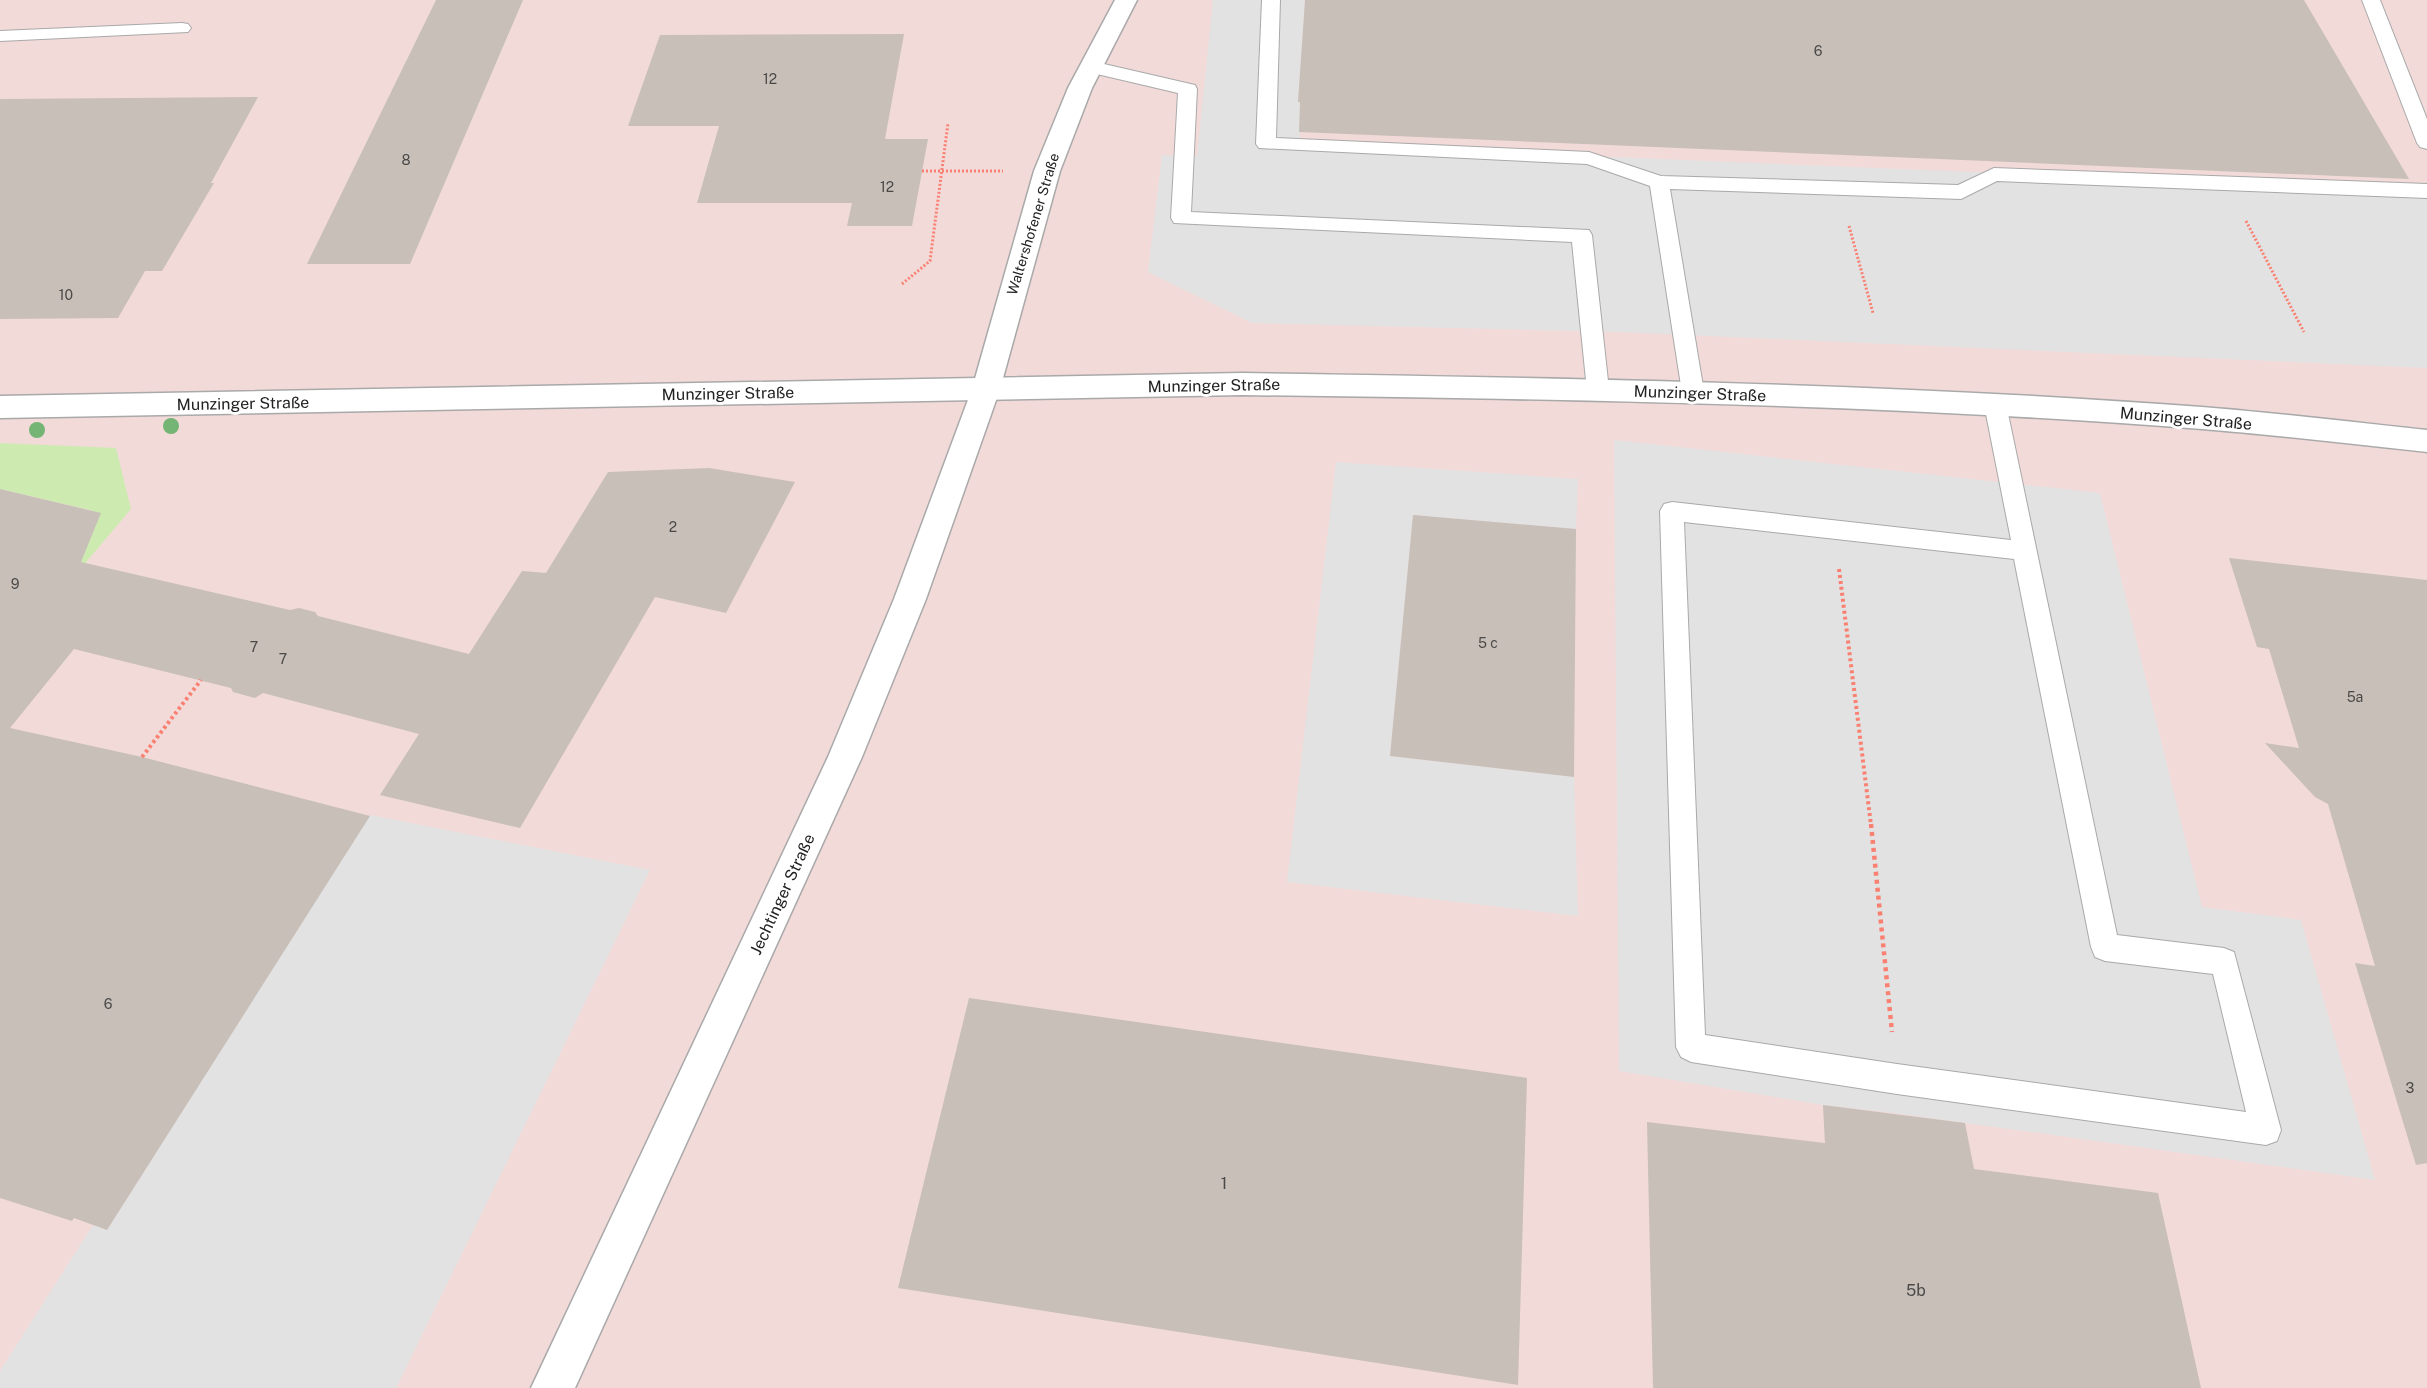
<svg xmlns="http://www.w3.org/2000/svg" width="2427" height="1388" font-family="'Public Sans',sans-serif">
	<rect width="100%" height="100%" fill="#f2efe9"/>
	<path fill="#f2dad9" d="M0,0H2427V1388H0Z"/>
	<path fill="#cdebb0" d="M0,443L116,448L131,509L0,664L94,511L0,489Z"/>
	<path fill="#e2e2e2" d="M1213,0H1305L1298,101L1300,102V144L2427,191V368L1620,332L1252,323L1148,272L1162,155L1197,156Z
		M1614,440L2100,493L2202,907L2301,920L2375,1180L1895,1113L1823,1105L1619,1071Z
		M1336,462L1578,479L1576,529L1413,515L1390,756L1574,777L1578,916L1287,882Z
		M370,815L650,870L396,1388H0V1371L93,1225L107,1230Z"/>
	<path fill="#c7bfb8" d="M436,0H523L410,264H307Z
		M1305,0H2304L2409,179L1299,132L1300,102H1298Z
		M904,34L885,139H928L912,226H847L852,203H697L719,126H628L660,35Z
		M258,97L211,183H214L162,271H145L118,318L0,319V99Z
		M709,468L795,482L726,613L655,597L520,828L380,795L419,734L263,693L255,698L233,692L231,688L74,649L10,728L142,757L370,816L107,1230L74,1218L72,1221L0,1198V489L101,513L81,562L290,610L299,608L315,612L318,616L469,654L522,571L546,573L608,472Z
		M1413,515L1576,529L1574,777L1390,756Z
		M2229,558L2427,580V1163L2416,1165L2355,963L2375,966L2328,804L2315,797L2265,743L2299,748L2269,649L2257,647Z
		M969,998L1527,1078L1518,1385L898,1288Z
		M1823,1105L1965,1123L1974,1169L2158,1193L2201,1388H1653L1647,1122L1825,1143Z"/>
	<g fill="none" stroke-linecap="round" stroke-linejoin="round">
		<g stroke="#a9a9a9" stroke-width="2">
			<path id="service" d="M1262,0H1280L1276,138L1589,152L1661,176L1958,185L1994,168L2427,184V198L1997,181L1961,199L1670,189L1704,392L1701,398L1693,400L1685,398L1682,392L1650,186L1587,164L1259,148L1256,144Z
				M2362,0H2380L2427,119V149L2420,147L2417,143Z
				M182,23L188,24L191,28L188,32L0,41V31Z
				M1091,61L1195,85L1197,89L1191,212L1589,230L1592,235L1609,390L1606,396L1598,398L1590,396L1587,390L1572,242L1174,223L1171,218L1178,93L1084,71L1082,67L1084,63Z
				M1995,396L2003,398L2006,404L2117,935L2224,948L2234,952L2281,1130L2277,1141L2266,1145L1897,1094L1691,1062L1681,1057L1676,1047L1660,511L1664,504L1672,502L2011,540L1984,404L1987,398ZM1684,522L2014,559L2091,947L2095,957L2105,961L2213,974L2246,1112L1897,1064L1705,1035Z"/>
		</g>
		<g stroke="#a9a9a9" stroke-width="3">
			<path id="minor" d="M1115,0H1137L1092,88L1060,171L1000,389L926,599L862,757L575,1388H531L828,757L894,599L972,389L1034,171L1068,88Z"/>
		</g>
		<g stroke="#a9a9a9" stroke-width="3">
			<path id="tertiary" d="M1242,373C1562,378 1882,383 2202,407C2277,413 2352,422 2427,430V452C2352,444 2277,435 2202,429C1882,404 1562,399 1242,395L0,418V396Z"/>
		</g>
		<path stroke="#fa8072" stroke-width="3" stroke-dasharray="2 2" stroke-linecap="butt" d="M922,171H1003
			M2246,221L2304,332
			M1849,226L1873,313
			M902,284L930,261L948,123"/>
		<path stroke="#fa8072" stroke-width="4" stroke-dasharray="3 3" stroke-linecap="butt" d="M1839,569L1871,825
			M142,757L201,680"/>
		<path stroke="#fa8072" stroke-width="4.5" stroke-dasharray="4 4" stroke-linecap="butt" d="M1871,824L1892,1032"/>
		<use href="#service" fill="#fff" fill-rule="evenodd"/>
		<use href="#minor" fill="#fff" fill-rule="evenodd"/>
		<use href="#tertiary" fill="#fff" fill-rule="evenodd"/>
	</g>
	<g fill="#74b475">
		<circle cx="171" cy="426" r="8"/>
		<circle cx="37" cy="430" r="8"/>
	</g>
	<g text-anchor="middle" stroke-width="6" stroke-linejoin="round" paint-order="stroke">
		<g font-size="14" fill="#4b4948">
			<text x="1818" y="56">6</text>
			<text x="770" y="84">12</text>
			<text x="406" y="165">8</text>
			<text x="887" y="192">12</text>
			<text x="66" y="300">10</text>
			<text x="673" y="532">2</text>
			<text x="15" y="589">9</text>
			<text x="1488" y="648">5 c</text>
			<text x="254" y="652">7</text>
			<text x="283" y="664">7</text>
			<text x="2355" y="702">5a</text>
			<text x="108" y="1009">6</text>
			<text x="2410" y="1093">3</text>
		</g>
		<g font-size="14" fill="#222" stroke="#fff">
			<text transform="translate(1033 224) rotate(-73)" y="5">Waltershofener Straße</text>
		</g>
		<g font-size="16" fill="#222" stroke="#fff">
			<text transform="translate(1214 385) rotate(-1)" y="6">Munzinger Straße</text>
			<text transform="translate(728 393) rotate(-1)" y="6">Munzinger Straße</text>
			<text transform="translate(1700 393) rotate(2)" y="6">Munzinger Straße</text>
			<text transform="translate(243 403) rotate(-1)" y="6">Munzinger Straße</text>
			<text transform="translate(2186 418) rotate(5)" y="6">Munzinger Straße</text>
			<text transform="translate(782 894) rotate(-65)" y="6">Jechtinger Straße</text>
		</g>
		<g font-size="16" fill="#4b4948">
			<text x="1224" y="1189">1</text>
			<text x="1916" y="1296">5b</text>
		</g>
	</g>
</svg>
